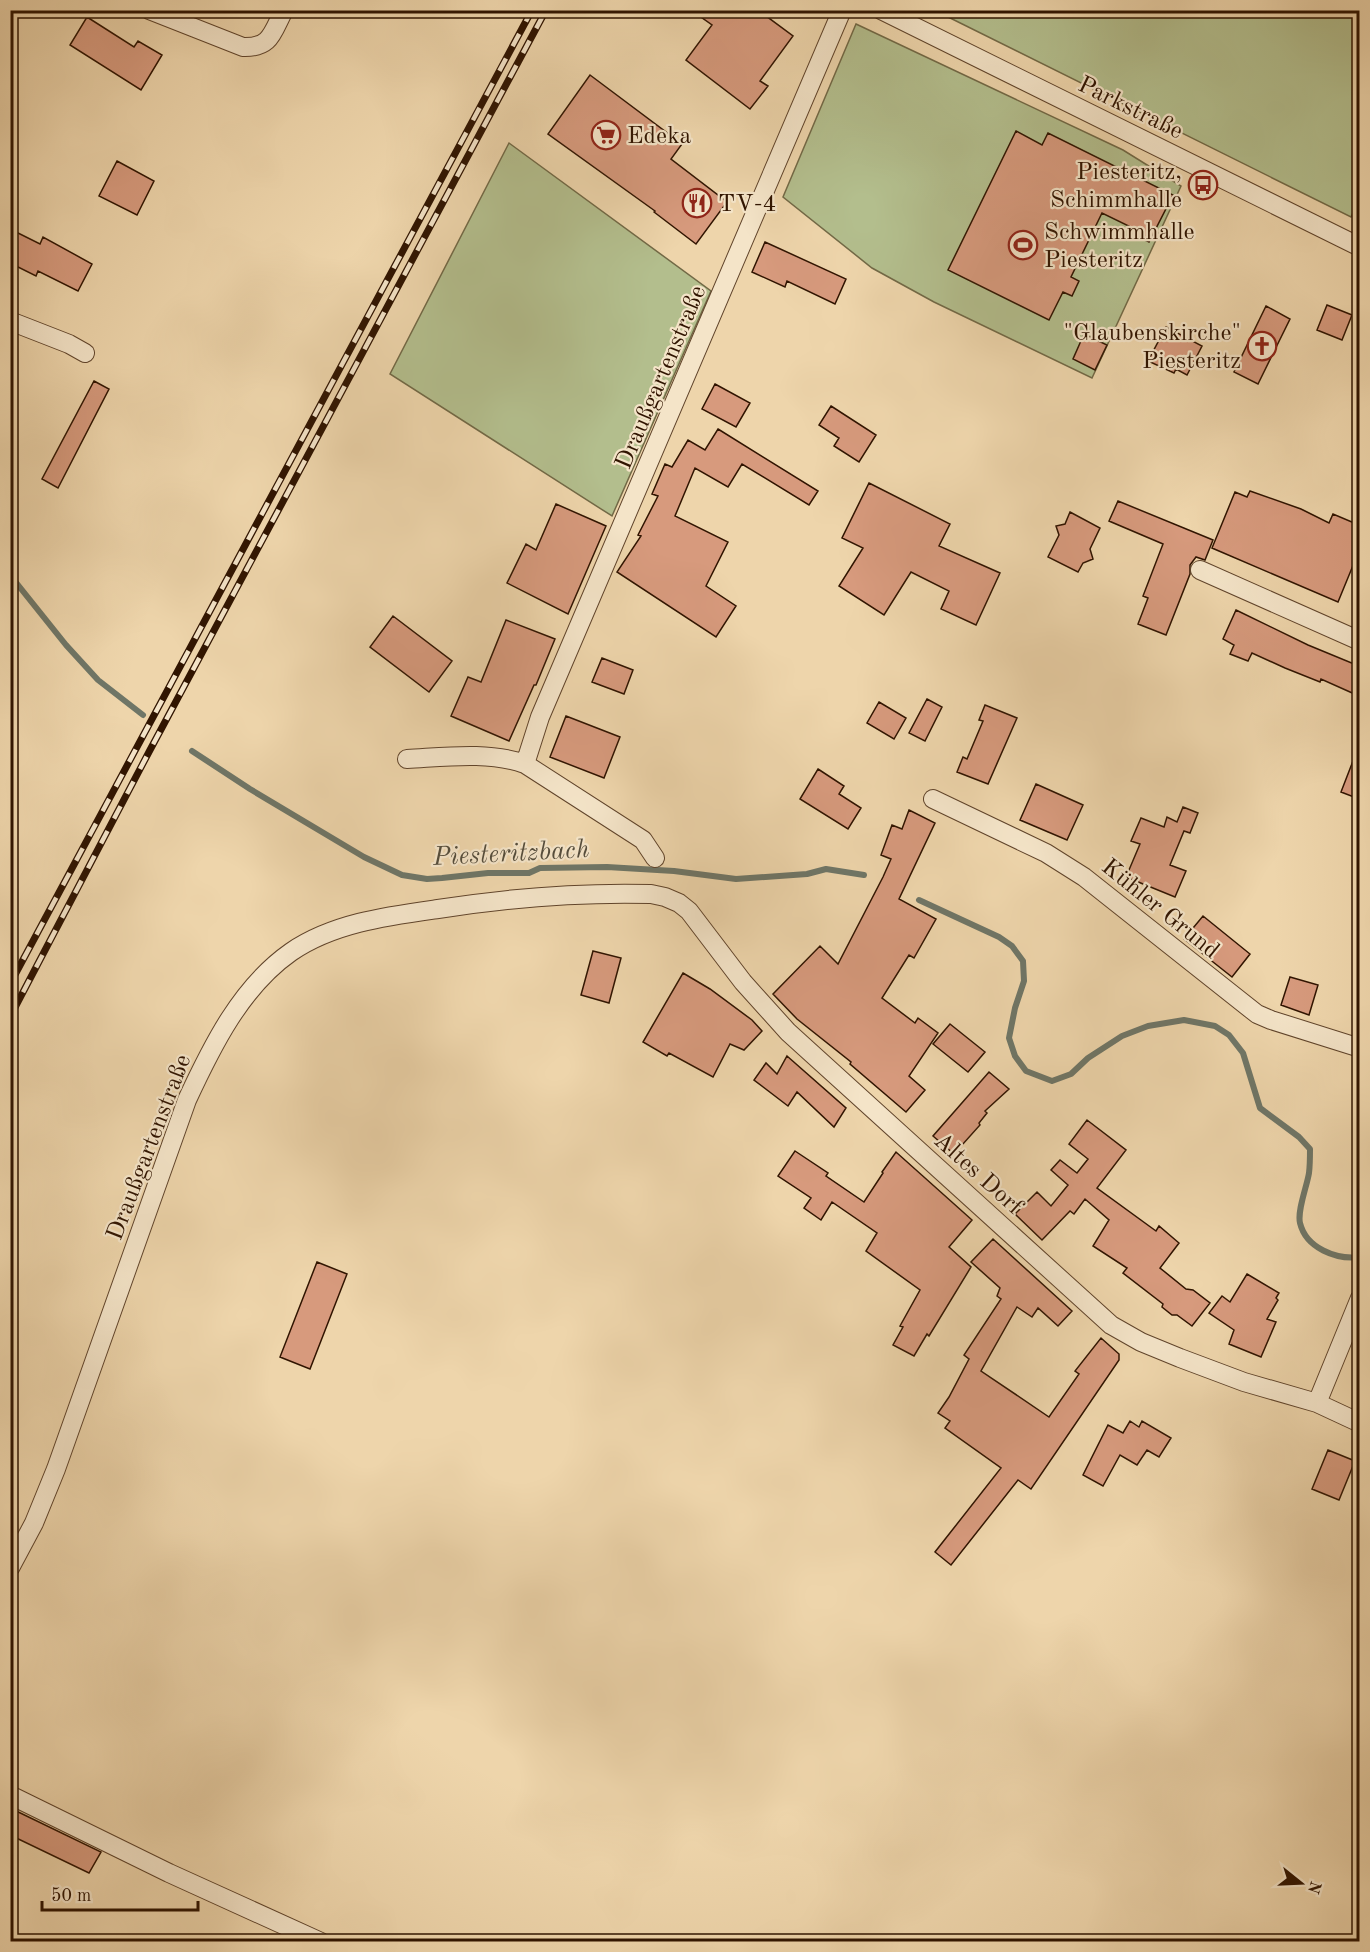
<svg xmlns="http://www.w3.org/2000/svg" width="1370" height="1952" font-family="'Old Standard TT',serif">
	<rect width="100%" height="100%" fill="#eed5ab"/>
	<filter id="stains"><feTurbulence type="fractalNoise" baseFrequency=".00333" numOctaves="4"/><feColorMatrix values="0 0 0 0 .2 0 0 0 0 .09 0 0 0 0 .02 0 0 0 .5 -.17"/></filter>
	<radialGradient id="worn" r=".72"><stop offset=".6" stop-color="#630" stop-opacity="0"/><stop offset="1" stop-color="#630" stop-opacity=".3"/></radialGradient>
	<path fill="#b3be8d" stroke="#726946" stroke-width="1.5" d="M936,11H1359V199L1351,217Z
		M856,24L1123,150L1181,186L1092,378L934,302L872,268L783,197Z
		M509,143L711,291L612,516L390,374Z"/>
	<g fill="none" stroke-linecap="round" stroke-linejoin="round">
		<path stroke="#6f7667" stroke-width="6" d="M10,575L66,645L98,680L143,715
			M192,751L250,789L364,857L402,875L427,879L442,878L488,873H529L540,868L607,867L674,871L736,879L807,874L826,869L864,875
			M919,900L999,937L1012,946L1023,961L1024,981L1015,1008L1009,1038L1015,1056L1026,1071L1052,1081L1071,1074L1088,1058L1122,1036L1148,1026L1184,1020L1215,1026L1229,1035L1243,1053L1260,1108L1299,1137L1310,1149C1310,1157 1310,1165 1309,1173C1307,1186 1297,1211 1300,1223C1306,1248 1336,1260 1360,1257"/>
	</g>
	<path fill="#d79a7d" stroke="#301400" stroke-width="1.5" d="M691,10H758L793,36L760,81L768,86L750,109L686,60L712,25Z
		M87,17L134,47L138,41L162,55L141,90L70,45Z
		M590,75L682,144L671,159L727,202L696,244L654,212L655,211L548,134Z
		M1016,131L1042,145L1048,133L1173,195L1149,242L1133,234L1135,229L1102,213L1071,277L1079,281L1072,296L1063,292L1049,320L948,270Z
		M117,161L154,181L137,215L99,196Z
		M10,229L40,244L43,237L92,264L78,291L38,271L36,276L10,263Z
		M765,242L846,279L835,304L787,281L785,287L752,272Z
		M1327,305L1352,315L1342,340L1317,330Z
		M1266,306L1290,319L1258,384L1234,372Z
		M1166,327L1202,346L1187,375L1176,369L1174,373L1148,361Z
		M1084,334L1107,345L1095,370L1073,359Z
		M94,381L109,389L58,488L42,479Z
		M715,384L750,403L736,427L702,409Z
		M831,406L876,435L859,462L834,446L839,438L819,425Z
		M718,429L818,491L809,505L742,464L728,487L695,468L675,516L728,542L706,586L736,606L716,637L617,572L641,536L638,535L658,496L652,494L665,464L672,467L688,440L705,450Z
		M869,483L950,524L939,546L1000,573L976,625L941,609L949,591L911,572L884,615L839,586L863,548L842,538Z
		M1250,491L1301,509L1329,523L1333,514L1359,525V566L1354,563L1338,602L1212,548L1235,492L1247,497Z
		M1118,501L1213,540L1205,560L1196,557L1190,565V574L1166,635L1138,624L1148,598L1143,596L1163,544L1109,521Z
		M556,504L606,526L568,614L507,583L526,544L536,550Z
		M1070,512L1100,528L1090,549L1093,559L1083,563L1078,572L1048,557L1059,535L1056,526L1065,524Z
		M1236,610L1308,645L1359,666V696L1321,679L1320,682L1285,668L1252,653L1248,661L1230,654L1234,645L1223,639Z
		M393,616L452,661L429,692L370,647Z
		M506,620L555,639L536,685H534L509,741L451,716L468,677L481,682Z
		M602,658L633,670L624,694L592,682Z
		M927,699L942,707L925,741L909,733Z
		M879,702L906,718L894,739L867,723Z
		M985,705L1017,718L988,784L957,772L963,757L967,759L983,721L979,720Z
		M566,716L620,737L604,778L550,757Z
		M1358,748L1359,749V799L1341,792Z
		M818,769L844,786L839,794L861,808L848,829L800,799Z
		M1036,784L1083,805L1067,840L1020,820Z
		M1183,807L1198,813L1190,833L1184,831L1170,865L1186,871L1175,897L1126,877L1140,844L1131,841L1141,818L1164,827L1167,817L1177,822Z
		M909,810L935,823L899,899L936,919L914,958L909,955L882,998L915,1023L918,1018L938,1033L909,1076L925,1090L906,1112L850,1064L851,1062L797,1019L773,994L820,946L838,964L883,877L891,859L881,855L892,825L902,829Z
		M1203,916L1250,954L1232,977L1184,939Z
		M593,951L621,958L609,1003L581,995Z
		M683,973L710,989L752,1020L762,1031L744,1050L730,1044L713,1077L669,1053L667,1056L643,1042Z
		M1290,977L1318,985L1309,1015L1281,1005Z
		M950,1024L985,1052L968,1072L933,1044Z
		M787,1056L846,1108L834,1127L797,1092L788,1106L754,1080L766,1063L777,1074Z
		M989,1072L1009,1089L985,1111L987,1113L979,1123L980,1125L954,1154L933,1136Z
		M1087,1120L1126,1150L1097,1188L1156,1231L1159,1226L1179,1243L1160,1268L1186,1289L1193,1290L1210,1303L1192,1326L1177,1315H1172L1162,1307L1163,1304L1123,1273L1127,1268L1093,1246L1109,1220L1085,1199L1074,1214L1070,1211L1042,1240L1015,1214L1037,1192L1051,1206L1068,1185L1051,1170L1060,1160L1077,1173L1088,1159L1069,1144Z
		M795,1151L828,1173L826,1176L864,1202L883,1173L882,1172L896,1152L972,1220L949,1247L971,1267L929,1336L927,1334L914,1356L893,1345L903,1327L900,1326L920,1290L866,1251L877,1233L832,1202L821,1220L804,1208L811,1198L778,1176Z
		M993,1239L1072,1311L1058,1326L1038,1308L1032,1317L1017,1307L981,1371L1049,1417L1079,1374L1075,1371L1101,1338L1119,1354V1360L1031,1489L1018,1480L951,1565L935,1552L1001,1468L945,1428L950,1421L938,1413L949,1397L969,1359L964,1355L1001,1299L997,1296L1000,1288L971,1262Z
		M317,1262L347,1274L310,1369L280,1357Z
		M1247,1274L1279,1293L1276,1298L1278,1300L1267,1319L1276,1322L1261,1357L1229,1344L1234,1330L1209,1313L1222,1296L1230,1302Z
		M1130,1421L1139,1427L1142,1421L1171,1438L1159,1457L1147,1450L1137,1465L1120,1455L1103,1486L1083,1475L1108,1425L1123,1433Z
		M1328,1450L1355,1461L1339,1500L1312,1489Z
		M10,1808L101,1852L89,1873L10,1835Z"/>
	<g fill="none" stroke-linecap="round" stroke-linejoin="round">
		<g stroke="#60442b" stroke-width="20">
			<path id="minor" d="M149,10L243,47C271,48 272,33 284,10
				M881,10L1360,247
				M10,321L69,344L85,353
				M1200,570L1360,641
				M407,759C445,757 488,751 525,764L643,840L655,858
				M525,764L540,717L842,10
				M933,799L1046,853L1084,877L1257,1014L1271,1020L1360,1048
				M1317,1403L1360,1298
				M10,1568L34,1523L56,1469L187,1100C212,1046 241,987 291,952C333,923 388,916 438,909C509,898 579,892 651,894L665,897L679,903L689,911L743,982L788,1032L1111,1325L1141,1342L1180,1358L1244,1382L1317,1403L1360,1423
				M10,1795L169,1873L321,1942"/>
		</g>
		<use href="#minor" stroke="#f4e4c8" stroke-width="18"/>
		<g stroke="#301400" stroke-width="7">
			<path id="rail" d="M10,984L532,10
				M10,1017L150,750L546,10"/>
		</g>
		<use href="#rail" stroke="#f4e4c8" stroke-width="4.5" stroke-dasharray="14" stroke-linecap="butt"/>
	</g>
	<defs>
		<g id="supermarket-ring" transform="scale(1.5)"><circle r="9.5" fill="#f4e4c8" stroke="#8f2418" stroke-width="1.5"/><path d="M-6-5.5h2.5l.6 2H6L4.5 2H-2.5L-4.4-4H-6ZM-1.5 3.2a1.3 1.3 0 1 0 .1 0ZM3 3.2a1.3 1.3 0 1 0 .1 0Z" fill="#8f2418"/></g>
		<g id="bus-ring" transform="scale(1.5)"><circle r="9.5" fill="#f4e4c8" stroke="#8f2418" stroke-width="1.5"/><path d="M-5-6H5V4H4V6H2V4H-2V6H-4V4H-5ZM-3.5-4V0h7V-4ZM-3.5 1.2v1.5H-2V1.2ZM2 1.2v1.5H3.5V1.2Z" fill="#8f2418"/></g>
		<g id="restaurant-ring" transform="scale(1.5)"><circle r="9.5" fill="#f4e4c8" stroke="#8f2418" stroke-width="1.5"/><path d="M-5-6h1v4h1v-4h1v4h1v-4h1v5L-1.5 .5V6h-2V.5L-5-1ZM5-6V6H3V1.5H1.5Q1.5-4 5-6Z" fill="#8f2418"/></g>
		<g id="stadium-ring" transform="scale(1.5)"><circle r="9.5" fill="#f4e4c8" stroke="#8f2418" stroke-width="1.5"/><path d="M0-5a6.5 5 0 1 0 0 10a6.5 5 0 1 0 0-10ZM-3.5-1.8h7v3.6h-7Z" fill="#8f2418"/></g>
		<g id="church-ring" transform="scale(1.5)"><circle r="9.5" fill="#f4e4c8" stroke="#8f2418" stroke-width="1.5"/><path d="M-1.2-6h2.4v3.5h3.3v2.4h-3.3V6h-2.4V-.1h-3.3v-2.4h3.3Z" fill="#8f2418"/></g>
	</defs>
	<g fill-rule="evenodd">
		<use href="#supermarket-ring" x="606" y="135"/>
		<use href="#bus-ring" x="1203" y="185"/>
		<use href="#restaurant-ring" x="697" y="203"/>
		<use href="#stadium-ring" x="1023" y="245"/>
		<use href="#church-ring" x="1262" y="346"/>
	</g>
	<g text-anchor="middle" stroke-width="4.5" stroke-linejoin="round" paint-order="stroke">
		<g font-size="24" fill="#301400" stroke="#f4e4c8">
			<text transform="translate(1131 107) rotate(26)" y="8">Parkstraße</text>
			<text transform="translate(660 377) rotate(-67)" y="8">Draußgartenstraße</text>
			<text transform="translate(1161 908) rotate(39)" y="8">Kühler Grund</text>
			<text transform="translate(148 1147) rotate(-69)" y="8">Draußgartenstraße</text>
			<text transform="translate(979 1173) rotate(42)" y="8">Altes Dorf</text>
		</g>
		<g font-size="24" fill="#301400" stroke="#f4e4c8" text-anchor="start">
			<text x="627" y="143">Edeka</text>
			<text x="1182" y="179" text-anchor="end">Piesteritz,<tspan x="1182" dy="28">Schimmhalle</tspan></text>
			<text x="718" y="211">TV-4</text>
			<text x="1044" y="239">Schwimmhalle<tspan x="1044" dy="28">Piesteritz</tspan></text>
			<text x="1241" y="340" text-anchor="end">"Glaubenskirche"<tspan x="1241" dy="28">Piesteritz</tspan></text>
		</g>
		<g font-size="26" font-style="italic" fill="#554d3c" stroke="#f4e4c8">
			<text transform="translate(511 852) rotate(-3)" y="9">Piesteritzbach</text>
		</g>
	</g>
	<rect width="1370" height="1952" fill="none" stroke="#eed5ab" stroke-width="36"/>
	<rect x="12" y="12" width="1346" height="1928" fill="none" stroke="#301400" stroke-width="3"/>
	<rect x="18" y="18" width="1334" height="1916" fill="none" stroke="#301400" stroke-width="1.5"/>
	<g transform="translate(1301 1883) rotate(108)" stroke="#f4e4c8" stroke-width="4.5" paint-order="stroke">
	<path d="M0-4.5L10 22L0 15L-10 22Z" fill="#301400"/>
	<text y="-9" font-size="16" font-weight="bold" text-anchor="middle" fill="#301400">N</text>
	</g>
	<path d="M42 1901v9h156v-9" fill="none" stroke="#301400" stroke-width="3"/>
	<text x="51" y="1901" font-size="18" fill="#301400" stroke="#f4e4c8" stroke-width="4.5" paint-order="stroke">50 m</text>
	<rect width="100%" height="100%" filter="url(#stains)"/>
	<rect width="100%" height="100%" fill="url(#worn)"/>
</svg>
